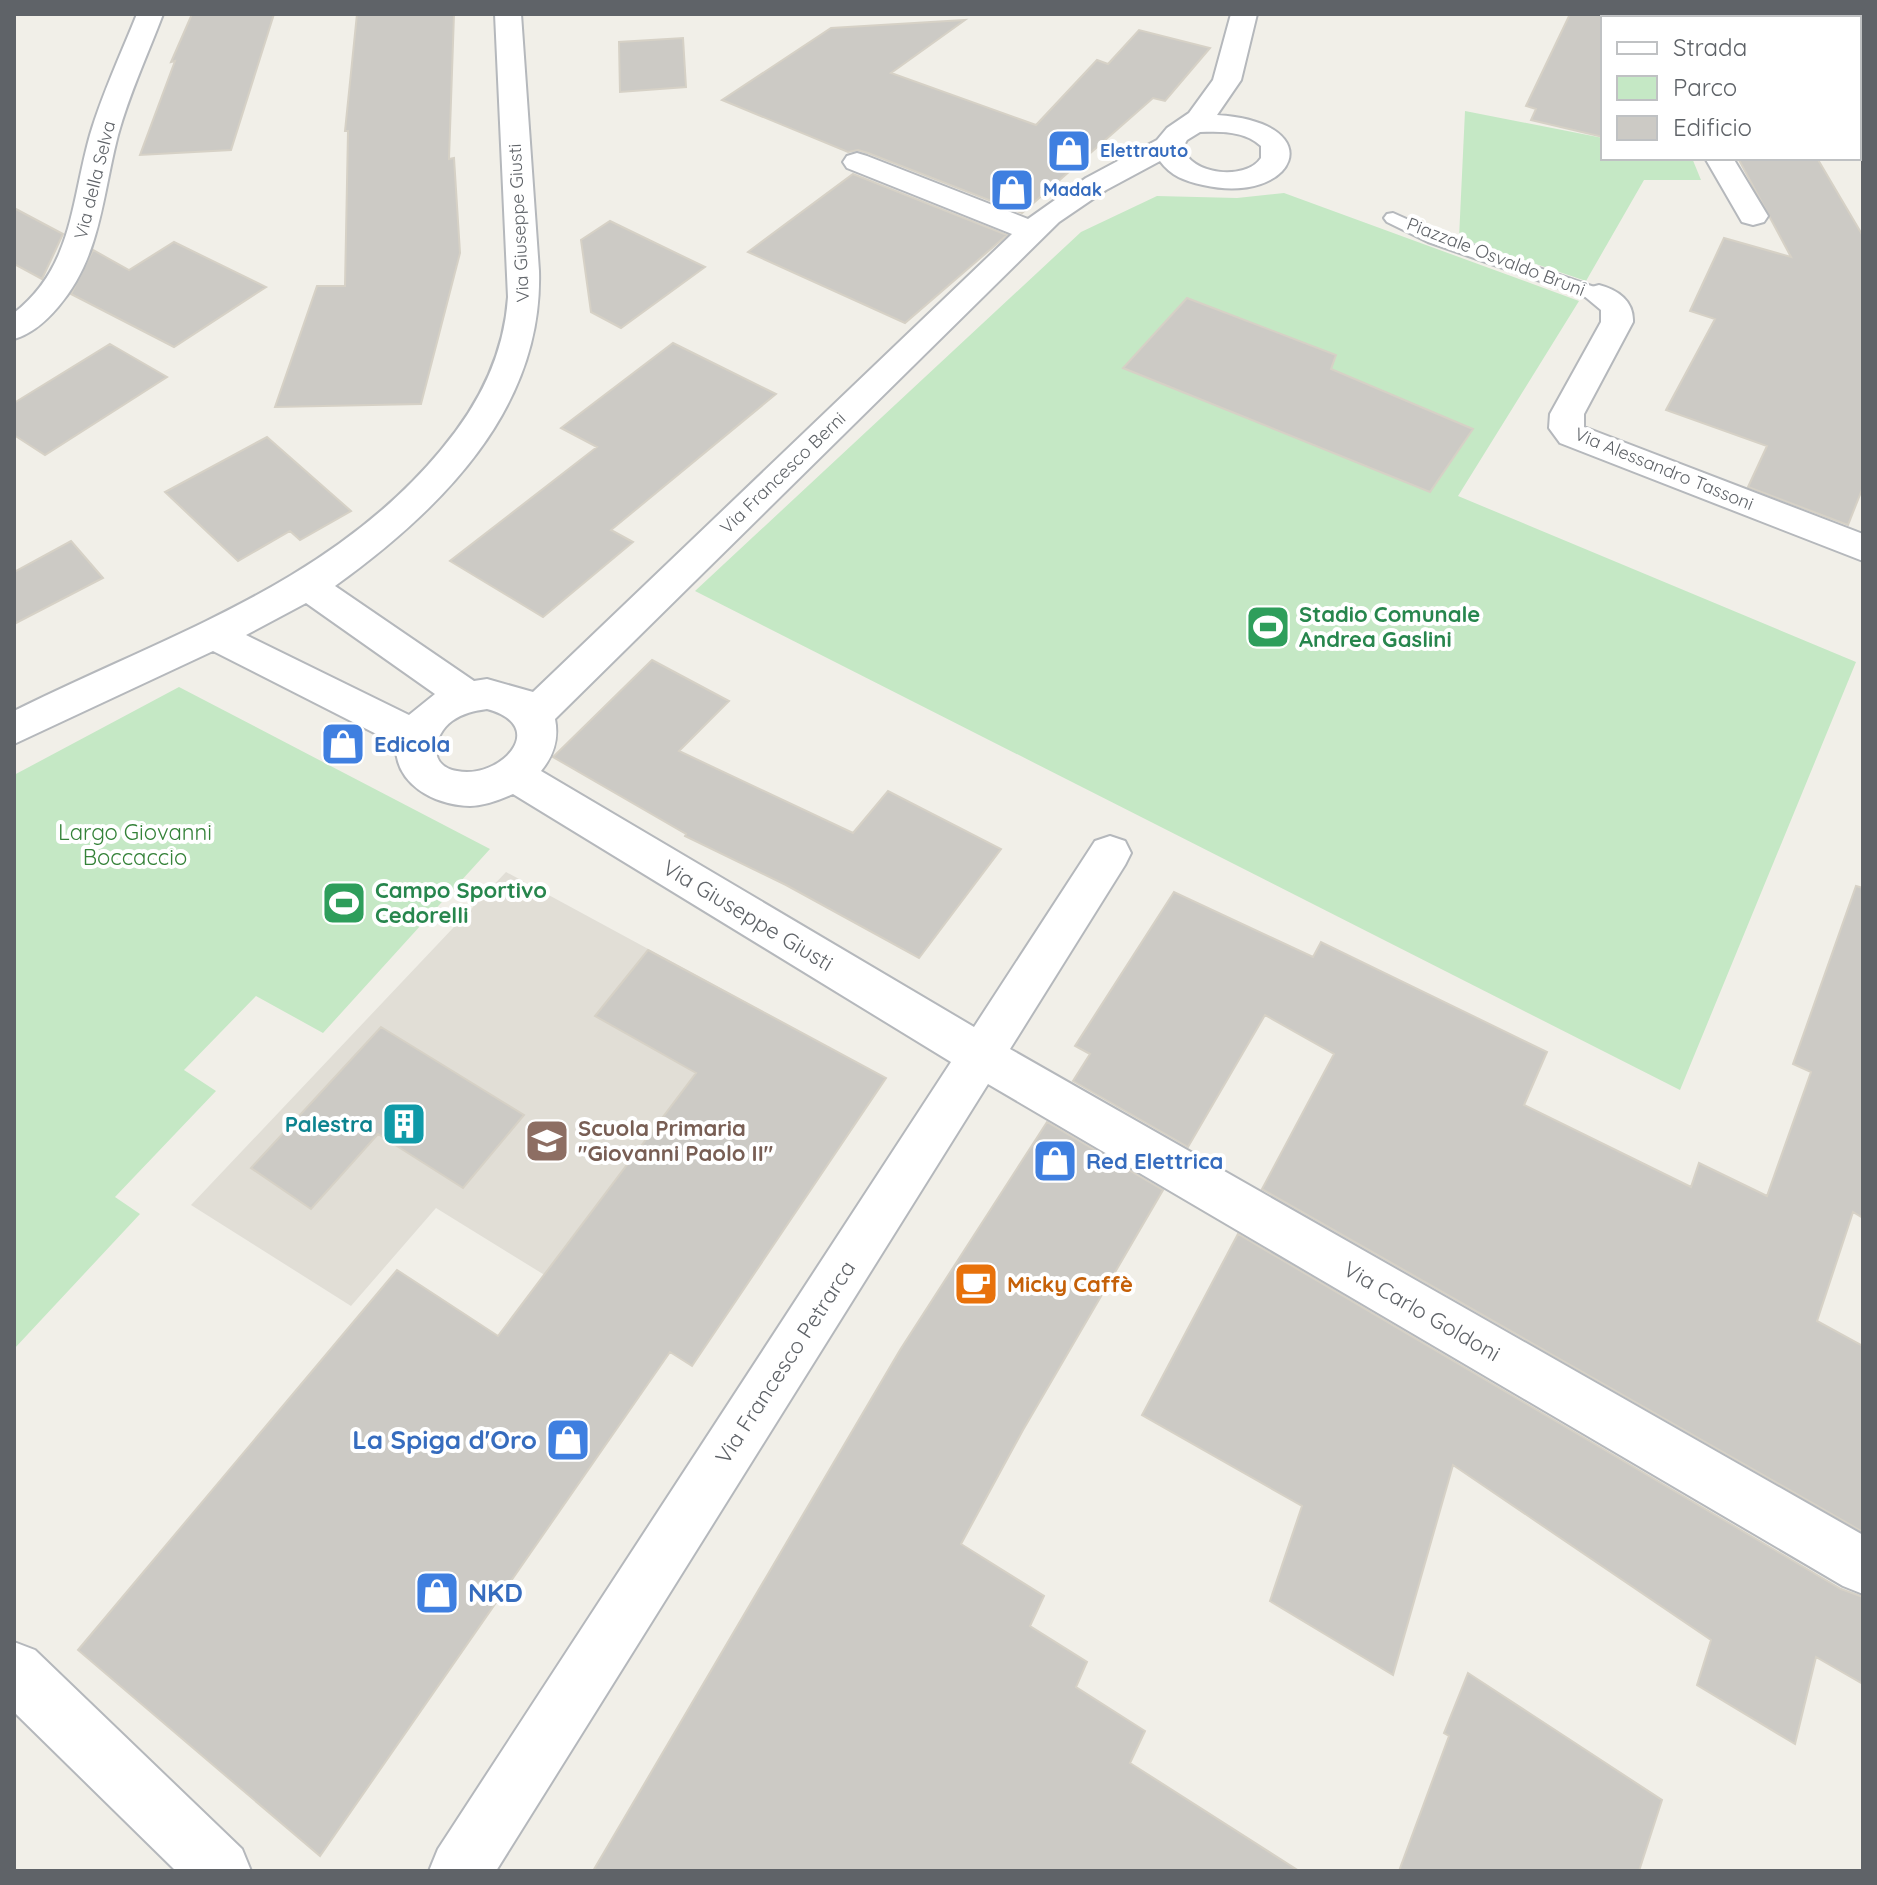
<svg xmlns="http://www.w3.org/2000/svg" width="1877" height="1885" font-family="Quicksand,sans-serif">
	<rect width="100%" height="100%" fill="#f1efe8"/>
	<path fill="#e1ded6" d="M506,872L886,1078L692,1366L436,1208L351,1306L191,1205Z"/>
	<path fill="#c5e8c5" d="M1465,111L1603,138V158H1692L1701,180H1644L1586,281L1459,238Z
		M1284,193L1579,301L1458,496L1856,662L1680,1090L695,591L1081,232L1157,196L1237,198Z
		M179,687L490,849L323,1033L256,996L184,1070L216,1091L115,1197L140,1214L14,1349V775Z"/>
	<path fill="#cccac5" stroke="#d6d1c6" stroke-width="2" d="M192,14H274L231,150L140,155L175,61L171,62Z
		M357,14H454L449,159L454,158L460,253L421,404L275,407L317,286H345L348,131H345Z
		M1570,14H1603V137L1531,120L1536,109L1526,106Z
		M965,20L891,73L1036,125L1097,60L1108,64L1139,30L1210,48L1165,101L1153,98L1022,213L868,153L858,150L848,152L722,100L831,28Z
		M683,38L686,87L620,92L619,42Z
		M1738,158H1817L1863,236V487L1848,525L1748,487L1767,446L1666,410L1715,319L1690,311L1724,238L1791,257Z
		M853,174L1007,235L905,323L748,252Z
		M14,208L63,234L42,279L14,264Z
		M610,221L705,267L621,328L591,312L581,240Z
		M174,242L266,287L174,347L71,294L93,250L129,270Z
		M1187,298L1336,355L1331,369L1473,429L1430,492L1123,368Z
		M673,343L776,394L611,530L633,542L543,617L450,561L597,447L561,428Z
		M110,344L167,377L45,455L14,435V403Z
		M267,437L351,511L300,540L290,531L238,561L165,492Z
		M71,541L103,578L14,624V572Z
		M652,660L729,701L679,751L853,833L888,791L1001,849L919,958L786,885L685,836L686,834L553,757Z
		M1856,886L1863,888V1218L1853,1212L1817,1321L1863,1346V1532L1262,1189L1334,1054L1265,1015L1188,1147L1073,1081L1090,1054L1075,1046L1174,892L1313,957L1321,942L1547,1052L1524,1105L1691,1187L1699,1163L1767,1196L1811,1072L1793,1064Z
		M648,950L886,1078L692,1366L670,1352L320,1856L78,1650L397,1270L498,1336L696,1073L595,1016Z
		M381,1027L524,1115L463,1188L378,1134L311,1209L251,1168Z
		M1047,1122L1163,1190L1023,1430L961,1544L1044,1596L1030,1626L1087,1662L1076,1687L1145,1731L1130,1763L1299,1871H593L900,1350Z
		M1238,1234L1841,1589L1863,1597V1684L1816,1657L1795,1744L1697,1685L1711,1640L1453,1465L1393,1675L1270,1601L1302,1506L1142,1415Z
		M1468,1673L1662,1800L1639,1871H1399L1449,1736L1444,1733Z"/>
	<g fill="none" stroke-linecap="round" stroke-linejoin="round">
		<g stroke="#b5b8bc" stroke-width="4">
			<path id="lane" d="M1393,213L1440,234L1606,291L1608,295L1606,299H1592L1428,242L1387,222L1384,218L1387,214Z"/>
		</g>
		<g stroke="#b5b8bc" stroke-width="4">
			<path id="street" d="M137,14H163C148,54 129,94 118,135C102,196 101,257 58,307C46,321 32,334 14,339V313C73,267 71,202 90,135C102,94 121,54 137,14Z
				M495,14H521L539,271C543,410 440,510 335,586L474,681L487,679L533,692L1012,234L847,168L843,162L847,156L857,153L867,156L1028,219L1086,178L1157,140L1167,128L1189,113L1213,80L1231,14H1257L1241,80L1217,115C1334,123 1295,206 1203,185C1185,181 1171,176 1160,161L1106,190L1059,222L555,719C559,739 554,755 541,771L974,1027L1095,841L1110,836L1125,841L1131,853L1125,865L1010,1049L1863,1535V1594L1843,1586L988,1084L496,1871H429L438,1849L951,1062L513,794C500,800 483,806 470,806C434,805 394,784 396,744L213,651L14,744V711C166,635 329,585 441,450C479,405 504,356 508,297ZM1200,132C1221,131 1245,131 1261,146V158C1246,181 1189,175 1183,147L1187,140ZM306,603L435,694L409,715L246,635ZM487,709C551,726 500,780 457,771C427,766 433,735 452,721C463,713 474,711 487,709Z
				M1859,54H1863V70H1859Z
				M1705,158H1733L1768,216L1764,222L1753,225L1742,222Z
				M1599,285C1618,290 1634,301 1633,322L1584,414V427L1863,534V561L1560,443L1549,428L1550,414L1601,322V310L1583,295L1588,288Z
				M14,1642L35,1650L242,1849L251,1871H176L14,1712Z"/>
		</g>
		<use href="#lane" fill="#fff" fill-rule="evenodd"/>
		<use href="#street" fill="#fff" fill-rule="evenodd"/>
	</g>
	<defs>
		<g id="shop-square" transform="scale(2.3)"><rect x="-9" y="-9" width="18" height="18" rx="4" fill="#3f7fe0" stroke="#fff"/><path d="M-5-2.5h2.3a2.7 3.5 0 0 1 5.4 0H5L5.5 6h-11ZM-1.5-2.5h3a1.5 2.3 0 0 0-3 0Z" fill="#fff"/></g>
		<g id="stadium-square" transform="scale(2.3)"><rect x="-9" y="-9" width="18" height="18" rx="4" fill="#2e9e5b" stroke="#fff"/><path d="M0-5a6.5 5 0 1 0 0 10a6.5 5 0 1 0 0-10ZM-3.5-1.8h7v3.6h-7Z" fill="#fff"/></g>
		<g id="building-square" transform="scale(2.3)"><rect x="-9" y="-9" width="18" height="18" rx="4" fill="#0f9aa8" stroke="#fff"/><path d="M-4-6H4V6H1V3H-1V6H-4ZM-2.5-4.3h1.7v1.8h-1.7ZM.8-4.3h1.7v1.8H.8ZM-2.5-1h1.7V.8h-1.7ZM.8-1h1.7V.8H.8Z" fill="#fff"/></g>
		<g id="school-square" transform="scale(2.3)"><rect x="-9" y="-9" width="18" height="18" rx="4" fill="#8d6e63" stroke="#fff"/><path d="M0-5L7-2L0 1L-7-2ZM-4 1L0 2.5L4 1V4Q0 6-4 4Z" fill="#fff"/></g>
		<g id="cafe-square" transform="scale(2.3)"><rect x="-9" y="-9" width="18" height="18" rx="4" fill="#e8710a" stroke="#fff"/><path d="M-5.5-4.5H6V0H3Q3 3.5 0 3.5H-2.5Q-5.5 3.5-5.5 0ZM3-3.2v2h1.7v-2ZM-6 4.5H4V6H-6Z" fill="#fff"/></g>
	</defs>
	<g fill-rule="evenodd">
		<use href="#shop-square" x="1069" y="151"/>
		<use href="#shop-square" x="1012" y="190"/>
		<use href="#stadium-square" x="1268" y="627"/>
		<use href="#shop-square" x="343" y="744"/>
		<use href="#stadium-square" x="344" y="903"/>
		<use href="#building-square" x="404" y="1124"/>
		<use href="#school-square" x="547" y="1141"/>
		<use href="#shop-square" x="1055" y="1161"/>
		<use href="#cafe-square" x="976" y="1284"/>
		<use href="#shop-square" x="568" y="1440"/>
		<use href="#shop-square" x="437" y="1593"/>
	</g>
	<g text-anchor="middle" stroke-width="8" stroke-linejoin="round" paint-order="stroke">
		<g font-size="18" font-weight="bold" fill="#366cbe" stroke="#fff" text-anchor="start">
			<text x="1100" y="157">Elettrauto</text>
			<text x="1043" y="196">Madak</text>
		</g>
		<g font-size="18" fill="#5f6368" stroke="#fff">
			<text transform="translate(95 180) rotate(-76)" y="6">Via della Selva</text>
			<text transform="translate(519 223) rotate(-93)" y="6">Via Giuseppe Giusti</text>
			<text transform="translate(1496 257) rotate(21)" y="6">Piazzale Osvaldo Bruni</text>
			<text transform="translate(1664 469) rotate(22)" y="6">Via Alessandro Tassoni</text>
			<text transform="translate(783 473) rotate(-44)" y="6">Via Francesco Berni</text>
		</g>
		<g font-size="22" font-weight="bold" fill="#27864d" stroke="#fff" text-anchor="start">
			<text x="1299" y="622">Stadio Comunale<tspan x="1299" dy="25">Andrea Gaslini</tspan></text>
			<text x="375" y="898">Campo Sportivo<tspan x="375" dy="25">Cedorelli</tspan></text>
		</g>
		<g font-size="22" font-weight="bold" fill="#366cbe" stroke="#fff" text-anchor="start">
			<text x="374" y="752">Edicola</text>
			<text x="1086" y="1169">Red Elettrica</text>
		</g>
		<g font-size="22" fill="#348238" stroke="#fff">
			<text x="135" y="840">Largo Giovanni<tspan x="135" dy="25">Boccaccio</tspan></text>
		</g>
		<g font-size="22" fill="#5f6368" stroke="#fff">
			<text transform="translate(748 915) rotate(31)" y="8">Via Giuseppe Giusti</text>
			<text transform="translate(1422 1311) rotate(30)" y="8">Via Carlo Goldoni</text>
			<text transform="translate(785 1362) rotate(-57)" y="8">Via Francesco Petrarca</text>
		</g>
		<g font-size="22" font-weight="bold" fill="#0d838f" stroke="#fff" text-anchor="end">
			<text x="373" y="1132">Palestra</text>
		</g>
		<g font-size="22" font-weight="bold" fill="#785e54" stroke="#fff" text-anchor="start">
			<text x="578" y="1136">Scuola Primaria<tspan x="578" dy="25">"Giovanni Paolo II"</tspan></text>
		</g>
		<g font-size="22" font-weight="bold" fill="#c56008" stroke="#fff" text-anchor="start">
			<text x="1007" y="1292">Micky Caffè</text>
		</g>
		<g font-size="26" font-weight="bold" fill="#366cbe" stroke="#fff" text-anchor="end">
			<text x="537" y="1449">La Spiga d'Oro</text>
			<text x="468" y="1602" text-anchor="start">NKD</text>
		</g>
	</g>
	<rect width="1877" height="1885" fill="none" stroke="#5f6368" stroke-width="32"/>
	<rect x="1601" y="16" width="260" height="144" fill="#ffffff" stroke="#bfc1c3" stroke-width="2"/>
	<rect x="1617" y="42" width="40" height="12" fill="#ffffff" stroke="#bfc1c3" stroke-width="2"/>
	<text x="1673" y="56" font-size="24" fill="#5f6368">Strada</text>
	<rect x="1617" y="76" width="40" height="24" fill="#c5e8c5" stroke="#bfc1c3" stroke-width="2"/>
	<text x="1673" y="96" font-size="24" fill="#5f6368">Parco</text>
	<rect x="1617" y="116" width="40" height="24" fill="#cccac5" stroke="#bfc1c3" stroke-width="2"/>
	<text x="1673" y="136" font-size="24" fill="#5f6368">Edificio</text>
</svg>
